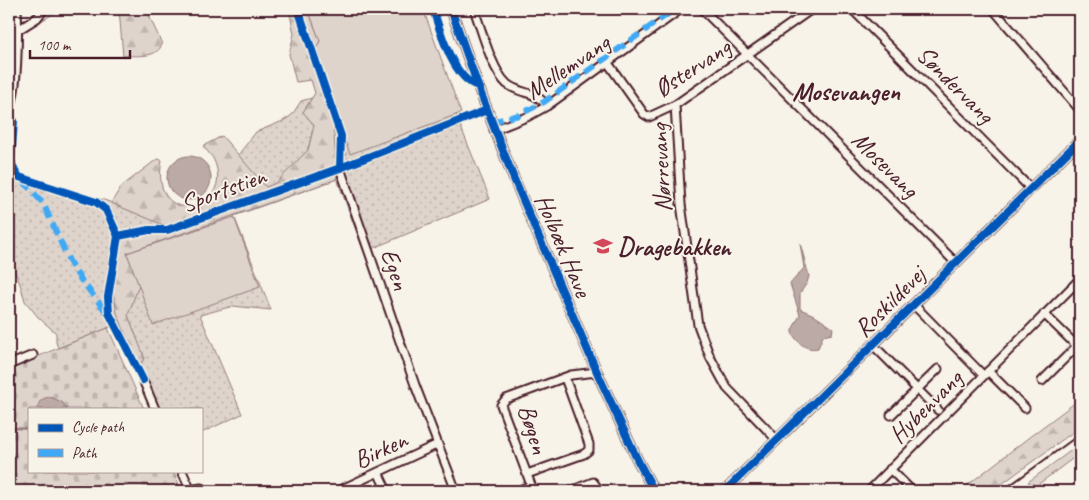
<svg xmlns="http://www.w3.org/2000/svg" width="1089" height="500" font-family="Caveat,sans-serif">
	<defs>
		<pattern id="grass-dots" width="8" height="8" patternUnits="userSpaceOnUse" patternTransform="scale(1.25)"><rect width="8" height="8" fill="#ded4cc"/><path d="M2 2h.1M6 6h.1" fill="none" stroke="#c0b6af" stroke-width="1.8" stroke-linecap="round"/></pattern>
		<pattern id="forest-firs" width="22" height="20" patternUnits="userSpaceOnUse" patternTransform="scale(1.25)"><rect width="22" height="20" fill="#ded4cc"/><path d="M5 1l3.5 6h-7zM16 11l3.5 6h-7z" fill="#c0b6af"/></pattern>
		<pattern id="cemetery-stones" width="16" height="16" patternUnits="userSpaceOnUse" patternTransform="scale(1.25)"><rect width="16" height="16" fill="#ded4cc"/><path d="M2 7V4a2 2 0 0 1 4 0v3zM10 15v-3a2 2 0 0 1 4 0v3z" fill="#c0b6af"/></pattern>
	</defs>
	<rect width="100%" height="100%" fill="#f7f3e8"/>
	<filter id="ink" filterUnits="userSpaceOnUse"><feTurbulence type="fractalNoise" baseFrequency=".02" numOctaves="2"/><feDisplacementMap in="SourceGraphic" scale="10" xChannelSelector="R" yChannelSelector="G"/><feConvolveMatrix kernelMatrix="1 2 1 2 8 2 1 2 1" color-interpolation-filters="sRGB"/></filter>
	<g filter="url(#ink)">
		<path fill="url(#grass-dots)" stroke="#947a7c" d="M295,9H419L458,120L490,199L364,252L337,179L234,216L271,310L233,306L200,315L242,414L201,433V409H158L118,326L108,328L58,348L56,342V333L38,317L25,301L20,284L15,272L9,264V233L11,216L9,193V120L16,121L13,165L20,174L104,200L165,222L264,186L238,155L256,132L283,121L292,115L301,101L312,98L304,112L314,125L308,150L280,180L347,155Z"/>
		<path fill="url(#forest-firs)" stroke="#947a7c" d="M119,9H136L138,11L146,9L162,44C157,59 137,55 123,56Z
			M289,9H308L320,41L315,51L311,55L333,120L337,179L127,253L139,285L128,315L145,359L138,364L117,313L113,291L118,247L124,239L136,235L168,233L166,226L111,203L121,187L157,159L162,160C148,233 239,211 213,158C210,154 206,150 203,146L222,136L266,187L276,183L308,150L314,125L303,112L315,93L311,80L296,82L289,54L294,34Z
			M1080,399V427L992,491H960L1028,438Z
			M1080,444V453L1036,486L1028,482Z"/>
		<path fill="url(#cemetery-stones)" stroke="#947a7c" d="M108,328L144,409H29V471H173L182,491H9V368Z"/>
		<path fill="#ded4cc" stroke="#947a7c" d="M35,9H62L41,21Z
			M308,9H423L461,113L350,154L315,51L320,41Z
			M234,217L260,287L153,325L127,253Z"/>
		<path fill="#bcaaa7" stroke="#8e7275" d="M167 178a22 22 0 1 1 44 0a22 22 0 1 1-44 0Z
			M800,243L809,276L807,283L800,293V309L812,314L833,328L832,334L823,336L818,348C806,351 798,343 792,333V330L800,315L790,284L804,268Z
			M50,397L62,402L67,409H38C38,401 42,398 50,397Z"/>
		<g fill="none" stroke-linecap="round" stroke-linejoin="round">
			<path stroke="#8e7275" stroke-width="2" d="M9,430L14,428L29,429
				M9,441V444"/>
			<g stroke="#4a1f2b" stroke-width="11">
				<path id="minor" d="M474,9C481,28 492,71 507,84C521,95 535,90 547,106
					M702,9L956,263
					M852,9L1031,189
					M993,9L1080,110
					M18,30L37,18L44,9
					M608,63L644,114L649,117L675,105L812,9
					M675,105L681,204L698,325L710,357L727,388L777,440
					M9,109C18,97 18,27 17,9
					M494,130L527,117L547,106L681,9
					M340,168L415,385L456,491
					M914,305L983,375
					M873,345L938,410
					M9,365L33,355
					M988,371L1025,408
					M143,380L155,409
					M1042,381L1077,346L1044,314
					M891,415L938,369
					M890,469L912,491
					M182,471L191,491
					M378,472L387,491
					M527,474L584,454L589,450V444L565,378
					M190,490L201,488L205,491
					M338,491L438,444
					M518,491L531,485L501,405L506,399L571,375L597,372
					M570,491L593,482L600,491
					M869,491L1077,282"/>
			</g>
			<g stroke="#4a1f2b" stroke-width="12">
				<path id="tertiary" d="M451,9L478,86L514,179L597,372L637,459L654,491
					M725,491L1080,140"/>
			</g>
			<use href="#minor" stroke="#f7f3e8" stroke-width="7"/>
			<use href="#tertiary" stroke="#f7f3e8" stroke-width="9"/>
			<path stroke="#4a1f2b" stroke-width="2" d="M1002,491L1080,434"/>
			<path stroke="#3fa9f5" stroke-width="6" stroke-dasharray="12 6" stroke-linecap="butt" d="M491,122L519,115L544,102L675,9
				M22,180L43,203L70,263L81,280L108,314"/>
			<g stroke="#f7f3e8" stroke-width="11">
				<path id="cycleway" d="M298,9L341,136L340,168
					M433,9C440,31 453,79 478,86
					M451,9L478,86L514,179L597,372L637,459L654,491
					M9,114L14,121L11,160L13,167L19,177L96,202L106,210L118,236L108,297L109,313L143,380
					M118,236L149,230H167L340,168L487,110
					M725,491L1080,140"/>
			</g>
			<use href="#cycleway" stroke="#0057b8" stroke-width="8"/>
		</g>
	</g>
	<defs>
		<g id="school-bare" transform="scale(1.5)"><path d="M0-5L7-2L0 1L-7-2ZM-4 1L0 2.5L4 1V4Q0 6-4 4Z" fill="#d1495b" stroke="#f7f3e8" stroke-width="2.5" paint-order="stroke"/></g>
	</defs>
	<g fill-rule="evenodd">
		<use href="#school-bare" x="603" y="246"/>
	</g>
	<g text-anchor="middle" stroke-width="4" stroke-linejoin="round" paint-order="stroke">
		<g font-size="25" fill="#4a1f2b" stroke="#f7f3e8">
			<text transform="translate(567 66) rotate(-34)" y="9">Mellemvang</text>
			<text transform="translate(692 67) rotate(-33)" y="9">Østervang</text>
			<text transform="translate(956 84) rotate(45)" y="9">Søndervang</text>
			<text transform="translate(886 164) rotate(45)" y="9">Mosevang</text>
			<text transform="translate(660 168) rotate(-93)" y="9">Nørrevang</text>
			<text transform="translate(223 189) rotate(-20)" y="9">Sportstien</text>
			<text transform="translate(564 245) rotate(67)" y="9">Holbæk Have</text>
			<text transform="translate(396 269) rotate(71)" y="9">Egen</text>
			<text transform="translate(889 301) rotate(-45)" y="9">Roskildevej</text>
			<text transform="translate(925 406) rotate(-45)" y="9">Hybenvang</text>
			<text transform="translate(534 429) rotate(73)" y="9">Bøgen</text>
			<text transform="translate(380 449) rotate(-25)" y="9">Birken</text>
		</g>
		<g font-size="25" font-weight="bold" fill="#4a1f2b" stroke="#f7f3e8" text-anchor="start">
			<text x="618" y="255">Dragebakken</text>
		</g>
		<g font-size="26" font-weight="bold" fill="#4a1f2b" stroke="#f7f3e8">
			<text x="846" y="100">Mosevangen</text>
		</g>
	</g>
	<rect width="1089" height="500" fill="none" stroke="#f7f3e8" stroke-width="30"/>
	<rect x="15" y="15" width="1059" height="470" fill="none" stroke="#4a1f2b" stroke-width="2" filter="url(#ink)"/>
	<rect x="28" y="408" width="175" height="65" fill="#f7f3e8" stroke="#b29e9c"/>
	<rect x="38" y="424" width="25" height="8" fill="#0057b8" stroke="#b29e9c"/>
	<text x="72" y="432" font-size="15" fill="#4a1f2b">Cycle path</text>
	<rect x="38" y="449" width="25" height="8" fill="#3fa9f5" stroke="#b29e9c"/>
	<text x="72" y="458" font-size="15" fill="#4a1f2b">Path</text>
	<path d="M30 50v8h100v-8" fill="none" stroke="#4a1f2b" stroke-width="2.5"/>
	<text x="38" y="50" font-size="15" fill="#4a1f2b" stroke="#f7f3e8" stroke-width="4" paint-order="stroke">100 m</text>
</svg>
